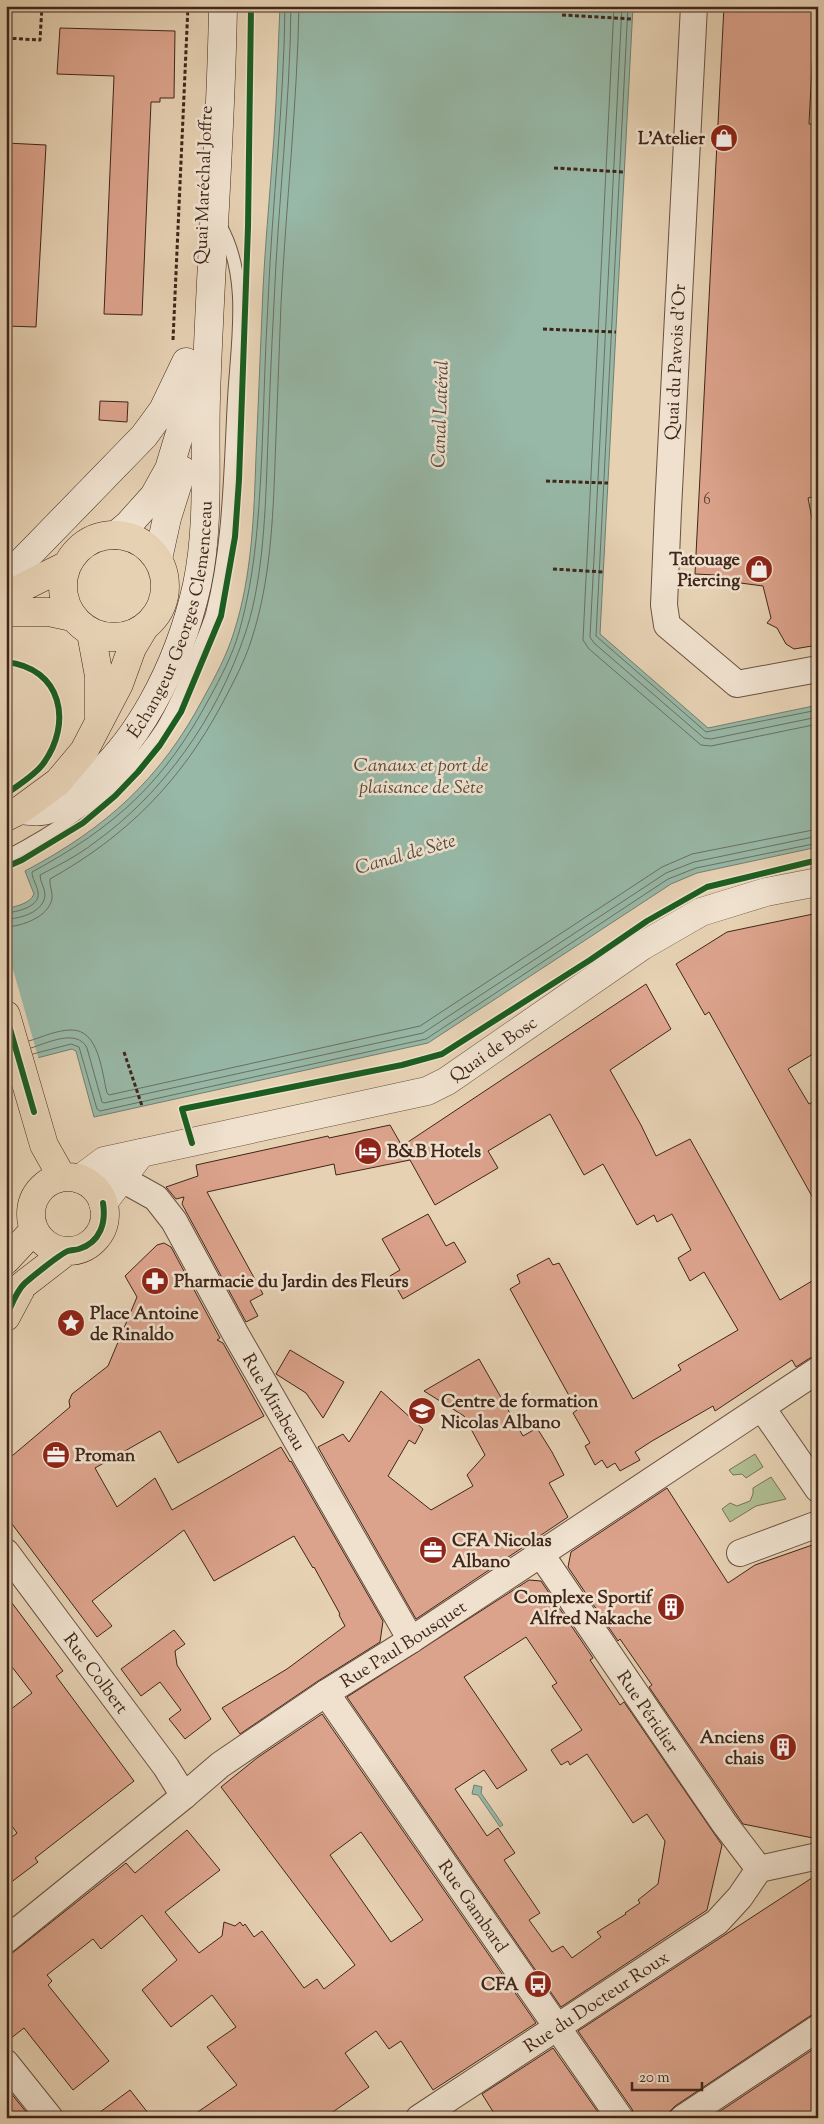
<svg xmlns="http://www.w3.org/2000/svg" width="824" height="2124" font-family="'Sorts Mill Goudy',serif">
	<rect width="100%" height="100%" fill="#e6d1b3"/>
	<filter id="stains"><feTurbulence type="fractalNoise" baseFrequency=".004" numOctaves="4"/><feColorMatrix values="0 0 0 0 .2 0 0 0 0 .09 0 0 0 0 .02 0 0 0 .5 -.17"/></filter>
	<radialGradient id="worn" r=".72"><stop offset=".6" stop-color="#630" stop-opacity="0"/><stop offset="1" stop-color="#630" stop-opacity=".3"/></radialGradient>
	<path fill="#b0bd90" stroke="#787255" d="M755,1454L763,1467L746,1478L742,1474L733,1475L729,1470Z
		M771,1477L786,1499L756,1506L730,1522L722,1509L730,1503L737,1506L750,1501L753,1494V1488Z"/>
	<path fill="#97b8a7" stroke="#747e6f" d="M280,6H633L600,634L708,728L818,705V847L697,873L671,884L428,1043L94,1117L76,1051L72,1049L6,1066V909C16,906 30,904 34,894L25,871C106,828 161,779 204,697C215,677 227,655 234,632C252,576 254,515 256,456C258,409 260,361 262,313C264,254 270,195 274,136C277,93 278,49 280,6Z
		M474,1785L482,1787L481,1793L503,1825L500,1827L478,1795L472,1794Z"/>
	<path fill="#e6d1b3" d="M6,945L39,1060L6,1069Z"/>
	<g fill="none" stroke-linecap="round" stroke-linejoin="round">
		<path stroke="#6c6f60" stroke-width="1" d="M614,6L583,640L589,649L701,745L711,746L818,724
			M622,6L590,637L594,643L704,738L711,739L818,717
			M628,6L596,636L706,732L818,710
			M6,913C16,912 41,907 38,892C37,885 32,879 32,872C115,827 165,782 210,697C221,677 233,654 239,632C256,573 259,512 262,451C264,402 265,352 268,303C272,204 284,105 285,6
			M6,919C20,919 44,912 45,895C45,888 40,882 40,875C59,865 77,856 94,843C164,793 216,718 244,637C262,587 265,520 267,466C269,412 271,358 274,303C278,204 290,105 291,6
			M6,927C23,926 48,917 52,899C53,892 49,885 50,879C127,836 181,781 222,704C233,683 245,661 252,638C270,582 273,521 275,462C277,410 279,357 281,304C286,205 297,106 299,6
			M29,1041C42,1037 57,1030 71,1030C99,1029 102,1073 107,1093L109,1095L420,1026L662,867L692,854L818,829
			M31,1048C47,1043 77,1028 87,1048L102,1102L104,1103L423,1033L666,873L694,862L818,836
			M33,1054L71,1044L79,1047L97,1109L100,1111L426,1039L668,879L696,868L818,843"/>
	</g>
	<path fill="#dca38c" stroke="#40261a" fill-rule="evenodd" d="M724,6H818V47H813L809,124H818V496L808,498L818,549V645L794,649L786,644L777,628L767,623L771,618L763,586L733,582L730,586L716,575L695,574Z
		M60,28L175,31L174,98H160V102H151L142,315L104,314L114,76L57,74Z
		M6,143L46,145L36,327L6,326Z
		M100,401L128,402L127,422L99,420Z
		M818,913V1051L788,1069L809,1104L818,1099V1207L709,1012L705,1015L676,964L727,932Z
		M646,984L671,1029L610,1070L641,1125L656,1156L690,1139L780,1300L812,1281L818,1291V1355L810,1358L796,1367L792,1360L715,1411L713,1406L652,1441L635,1452L640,1460L620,1471L615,1463L607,1468L602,1460L595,1465L585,1446L590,1443L573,1413L577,1410L510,1289L520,1283L517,1275L549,1258L553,1265L559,1263L633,1399L681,1370L678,1365L738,1330L704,1272L690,1281L678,1258L691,1250L672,1214L657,1222L654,1215L637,1225L603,1164L584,1175L550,1114L488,1151L498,1168L435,1205L410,1160L336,1175L334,1164L207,1192L263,1294L250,1301L258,1316L246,1322L182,1204L184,1197L176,1199L166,1187L198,1176L196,1165L328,1136L329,1138L390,1125L402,1146Z
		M428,1214L446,1246L454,1242L466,1262L403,1299L390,1276L400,1270L382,1239Z
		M164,1243L171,1247L220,1338L217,1340L223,1343L264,1416L178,1463L160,1431L95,1468L117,1507L155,1478L172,1510L281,1447L290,1462L291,1461L383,1621L380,1642L318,1681L240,1734L222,1708L287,1669L345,1626L339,1615L340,1614L314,1567L313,1568L294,1536L214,1581L184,1530L92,1601L112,1626L97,1637L6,1516V1461L70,1407L69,1401L72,1394L108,1366L137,1297L125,1276L157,1245Z
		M290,1350L344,1382L323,1418L306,1393L276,1374Z
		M479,1359L523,1436L537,1428L552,1452L564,1475L549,1483L568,1517L416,1619L318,1447L343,1434L349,1442L381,1391L423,1429L415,1444L409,1440L388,1476L431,1510L473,1486L467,1475L485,1455L464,1416L424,1391Z
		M667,1488L728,1583L755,1565L818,1543V1839L743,1824L649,1687L652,1685L620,1639L618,1641L568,1567L571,1552Z
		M529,1580L541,1581L593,1658L590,1660L620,1705L624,1702L722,1845L707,1910L561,2007L347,1697ZM526,1637L557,1683L552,1686L582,1730L551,1750L561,1765L568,1761L570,1765L587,1754L633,1823L647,1814L665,1841L658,1884L638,1900L640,1903L625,1913L626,1914L597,1932L601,1937L572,1958L563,1946L552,1952L529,1920L540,1913L504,1860L515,1853L498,1828L487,1836L455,1789L484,1770L497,1789L527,1770L464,1677Z
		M6,1595L63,1671L56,1676L134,1781L35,1858L38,1862L6,1886V1842L17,1833L6,1818V1713L32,1693L6,1659Z
		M174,1630L185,1644L175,1651L177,1665L211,1719L185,1739L169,1719L181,1710L160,1682L141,1696L121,1669Z
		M322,1714L536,2023L433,2090L401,2041L389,2049L376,2031L345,2053L369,2087L324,2118H189L237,2085L207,2047L236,2027L212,1995L171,2027L142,1990L177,1960L142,1915L101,1949L93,1939L47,1975L52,1981L48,1985L109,2061L73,2090L24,2028L6,2042V1958L126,1863L135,1873L187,1830L220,1870L165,1912L199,1953L222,1936L224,1922L235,1926L240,1922L243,1926L245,1924L254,1937L262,1931L304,1988L317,1979L324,1989L355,1965L221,1787L257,1758ZM361,1832L423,1920L391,1942L330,1855Z
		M818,1874V2013L810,2016L675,2106L670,2111L668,2118H635L632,2109L578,2031Z
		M818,2046V2118H710Z
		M553,2048L602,2118H497L482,2094Z
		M6,2087L31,2118H6Z
		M130,2090L152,2118H92Z"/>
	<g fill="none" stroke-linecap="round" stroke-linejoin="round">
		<g stroke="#6a5140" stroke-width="14">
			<path id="service" d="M6,857C66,826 125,785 162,728C176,705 187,678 197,653C202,640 208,627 212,614C230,544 230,471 234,399C237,343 250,277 220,225"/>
		</g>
		<g stroke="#6a5140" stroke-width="28">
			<g id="minor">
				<path d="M694,6L668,509L664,605L667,625L737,684L818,669"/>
				<path id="s1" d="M122,1179L156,1198L174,1221L235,1333L411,1640"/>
				<path d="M762,1408L818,1489"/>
				<path id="s2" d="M6,1552L166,1767L184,1796"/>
				<path id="s3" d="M540,1553L724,1823L759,1869"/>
				<path d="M740,1553L818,1524"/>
				<path id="s4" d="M326,1693L620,2118"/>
				<path d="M759,1869L818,1856"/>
				<path id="s5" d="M6,1940L184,1796L220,1765L326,1693L411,1640L818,1370"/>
				<path d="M6,2063L50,2118"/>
				<path id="s6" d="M419,2118L717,1922L740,1897L759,1869"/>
				<path d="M683,2118L818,2028"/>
			</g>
		</g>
		<g stroke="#6a5140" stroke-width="29">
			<g id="tertiary">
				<path id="s7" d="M80,1179L104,1161L427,1091L447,1081L642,946L701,912L766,892L818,882"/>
				<path d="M103,1203L141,1153"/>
			</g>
		</g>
		<g stroke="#40261a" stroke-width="29">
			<g id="secondary">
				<path d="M116,535L128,525L154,496L169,469L186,413L194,372"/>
				<path d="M158,559L167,518L182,470"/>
				<path d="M6,578L144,436L163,410L186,362"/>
				<path id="s8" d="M20,810C29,811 41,813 50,809C57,807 63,801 69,797C137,754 180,661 197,585C210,523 204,460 206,398C210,267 221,137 223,6"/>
			</g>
		</g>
		<g stroke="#40261a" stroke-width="29">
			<path id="primary" d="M63 586a51 51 0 1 1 102 0a51 51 0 1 1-102 0Z
				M6,598L15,591L67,565
				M6,612H49L72,617
				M91,633L99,676V717
				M6,817L20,810L58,782L84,751L119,684L132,648L144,628
				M6,1015L44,1145L62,1177
				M31 1214a37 37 0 1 1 74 0a37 37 0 1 1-74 0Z
				M6,1260L34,1230
				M6,1317L23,1285L67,1251"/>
		</g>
		<path stroke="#40261a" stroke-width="3" stroke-dasharray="4 2.5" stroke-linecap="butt" d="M562,15L632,19
			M6,38L40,40L42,6
			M554,168L624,172
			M248,241V227
			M543,329L616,332
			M173,340L188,6
			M546,481L608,483
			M553,569L604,572
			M124,1052L142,1106"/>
		<use href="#service" stroke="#efe1ce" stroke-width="12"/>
		<use href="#minor" stroke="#efe1ce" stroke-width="26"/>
		<use href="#tertiary" stroke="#efe1ce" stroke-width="28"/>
		<use href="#secondary" stroke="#efe1ce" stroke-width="28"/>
		<use href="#primary" stroke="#e6d1b3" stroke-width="28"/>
		<g stroke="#efe1ce" stroke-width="9">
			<path id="cycleway" d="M6,662C62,668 73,723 43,764C34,776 18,785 6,794
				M6,867L22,860L83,823L115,796L138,772L160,745L181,712L221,616L235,537L239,480L248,227L251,6
				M6,1015L34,1112
				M192,1143L182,1109L402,1065L442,1054L590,960L647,921L707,887L818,860
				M6,1317C11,1307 16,1291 25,1283C32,1277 60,1254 68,1251C71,1250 76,1250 79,1249C101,1242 106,1222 103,1203"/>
		</g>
		<use href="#cycleway" stroke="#1b5e20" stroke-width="6"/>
	</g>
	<defs>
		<g id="shop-disc" transform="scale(1.4375)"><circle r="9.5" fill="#8f2418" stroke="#efe1ce"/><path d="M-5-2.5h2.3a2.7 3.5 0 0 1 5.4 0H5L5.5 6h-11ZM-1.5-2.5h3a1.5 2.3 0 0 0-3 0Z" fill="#fff"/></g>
		<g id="hotel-disc" transform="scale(1.4375)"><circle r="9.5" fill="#8f2418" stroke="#efe1ce"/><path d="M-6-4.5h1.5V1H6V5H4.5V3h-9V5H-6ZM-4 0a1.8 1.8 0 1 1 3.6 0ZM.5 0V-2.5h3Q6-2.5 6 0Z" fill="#fff"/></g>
		<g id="pharmacy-disc" transform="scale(1.4375)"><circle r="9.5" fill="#8f2418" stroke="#efe1ce"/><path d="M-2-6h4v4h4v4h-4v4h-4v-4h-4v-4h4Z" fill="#fff"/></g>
		<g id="sight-disc" transform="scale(1.4375)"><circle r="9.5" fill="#8f2418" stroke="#efe1ce"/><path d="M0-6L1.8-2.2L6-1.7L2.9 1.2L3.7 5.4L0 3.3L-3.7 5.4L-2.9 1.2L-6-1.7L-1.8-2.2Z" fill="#fff"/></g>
		<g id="university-disc" transform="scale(1.4375)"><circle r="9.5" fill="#8f2418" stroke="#efe1ce"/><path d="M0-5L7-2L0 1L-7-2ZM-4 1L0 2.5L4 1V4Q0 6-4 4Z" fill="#fff"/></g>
		<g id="office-disc" transform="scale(1.4375)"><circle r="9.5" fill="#8f2418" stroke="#efe1ce"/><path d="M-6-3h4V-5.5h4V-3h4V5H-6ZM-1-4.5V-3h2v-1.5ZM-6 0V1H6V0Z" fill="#fff"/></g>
		<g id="building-disc" transform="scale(1.4375)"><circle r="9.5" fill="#8f2418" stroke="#efe1ce"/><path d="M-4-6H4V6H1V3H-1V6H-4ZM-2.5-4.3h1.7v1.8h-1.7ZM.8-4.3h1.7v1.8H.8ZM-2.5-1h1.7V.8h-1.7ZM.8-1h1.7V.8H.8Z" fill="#fff"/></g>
		<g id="bus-disc" transform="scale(1.4375)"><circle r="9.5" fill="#8f2418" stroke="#efe1ce"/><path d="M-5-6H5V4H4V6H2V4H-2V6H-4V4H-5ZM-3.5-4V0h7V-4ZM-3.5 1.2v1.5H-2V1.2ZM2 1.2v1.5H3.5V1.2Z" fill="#fff"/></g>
	</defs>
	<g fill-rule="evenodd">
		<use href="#shop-disc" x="724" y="138"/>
		<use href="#shop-disc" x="759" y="569"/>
		<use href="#hotel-disc" x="368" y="1151"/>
		<use href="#pharmacy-disc" x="155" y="1281"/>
		<use href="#sight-disc" x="71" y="1323"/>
		<use href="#university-disc" x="422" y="1411"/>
		<use href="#office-disc" x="56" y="1455"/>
		<use href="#office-disc" x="433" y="1550"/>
		<use href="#building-disc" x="671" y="1607"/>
		<use href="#building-disc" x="783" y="1747"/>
		<use href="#bus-disc" x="538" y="1984"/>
	</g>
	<g text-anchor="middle" stroke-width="5" stroke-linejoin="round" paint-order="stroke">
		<g font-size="15" fill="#674536">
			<text x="707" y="504">6</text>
		</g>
		<g font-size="18" font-weight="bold" fill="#40261a" stroke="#efe1ce" text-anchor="start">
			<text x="705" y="144" text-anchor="end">L'Atelier</text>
			<text x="740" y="565" text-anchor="end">Tatouage<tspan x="740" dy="21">Piercing</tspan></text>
			<text x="387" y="1157">B&amp;B Hotels</text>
			<text x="174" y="1287">Pharmacie du Jardin des Fleurs</text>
			<text x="90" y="1319">Place Antoine<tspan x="90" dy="21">de Rinaldo</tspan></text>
			<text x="441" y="1407">Centre de formation<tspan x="441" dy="21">Nicolas Albano</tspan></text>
			<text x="75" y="1461">Proman</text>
			<text x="452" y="1546">CFA Nicolas<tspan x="452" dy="21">Albano</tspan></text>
			<text x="652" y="1603" text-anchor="end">Complexe Sportif<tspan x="652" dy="21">Alfred Nakache</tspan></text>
			<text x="764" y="1743" text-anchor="end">Anciens<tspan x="764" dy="21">chais</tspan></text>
			<text x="519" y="1990" text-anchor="end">CFA</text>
		</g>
		<g font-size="18" fill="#40261a" stroke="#efe1ce">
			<text transform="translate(203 185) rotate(-88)" y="6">Quai Maréchal Joffre</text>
			<text transform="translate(675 362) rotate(-87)" y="6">Quai du Pavois d'Or</text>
			<text dy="6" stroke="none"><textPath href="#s8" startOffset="266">Échangeur Georges Clemenceau</textPath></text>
			<text dy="6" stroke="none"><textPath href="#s7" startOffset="439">Quai de Bosc</textPath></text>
			<text dy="6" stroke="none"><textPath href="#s1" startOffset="275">Rue Mirabeau</textPath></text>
			<text dy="6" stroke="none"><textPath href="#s5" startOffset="496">Rue Paul Bousquet</textPath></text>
			<text dy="6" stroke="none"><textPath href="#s2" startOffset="151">Rue Colbert</textPath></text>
			<text dy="6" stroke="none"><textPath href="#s3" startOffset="192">Rue Péridier</textPath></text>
			<text dy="6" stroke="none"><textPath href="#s4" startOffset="259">Rue Gambard</textPath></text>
			<text dy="6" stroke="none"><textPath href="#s6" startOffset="212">Rue du Docteur Roux</textPath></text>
		</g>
		<g font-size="19" font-style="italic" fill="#564a3d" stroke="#efe1ce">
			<text transform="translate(439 414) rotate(-88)" y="7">Canal Latéral</text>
			<text x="421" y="771">Canaux et port de<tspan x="421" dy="22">plaisance de Sète</tspan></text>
			<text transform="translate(405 853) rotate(-16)" y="7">Canal de Sète</text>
		</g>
	</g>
	<rect width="824" height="2124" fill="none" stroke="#e6d1b3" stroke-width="25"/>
	<rect x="8" y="8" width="809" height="2109" fill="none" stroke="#40261a" stroke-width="2.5"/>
	<rect x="12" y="12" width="799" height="2099" fill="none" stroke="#40261a"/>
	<path d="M632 2082v8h70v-8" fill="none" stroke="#40261a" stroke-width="2.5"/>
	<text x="639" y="2082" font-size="15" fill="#40261a" stroke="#efe1ce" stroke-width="4" paint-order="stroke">20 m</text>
	<rect width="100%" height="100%" filter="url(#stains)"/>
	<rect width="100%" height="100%" fill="url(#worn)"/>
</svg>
